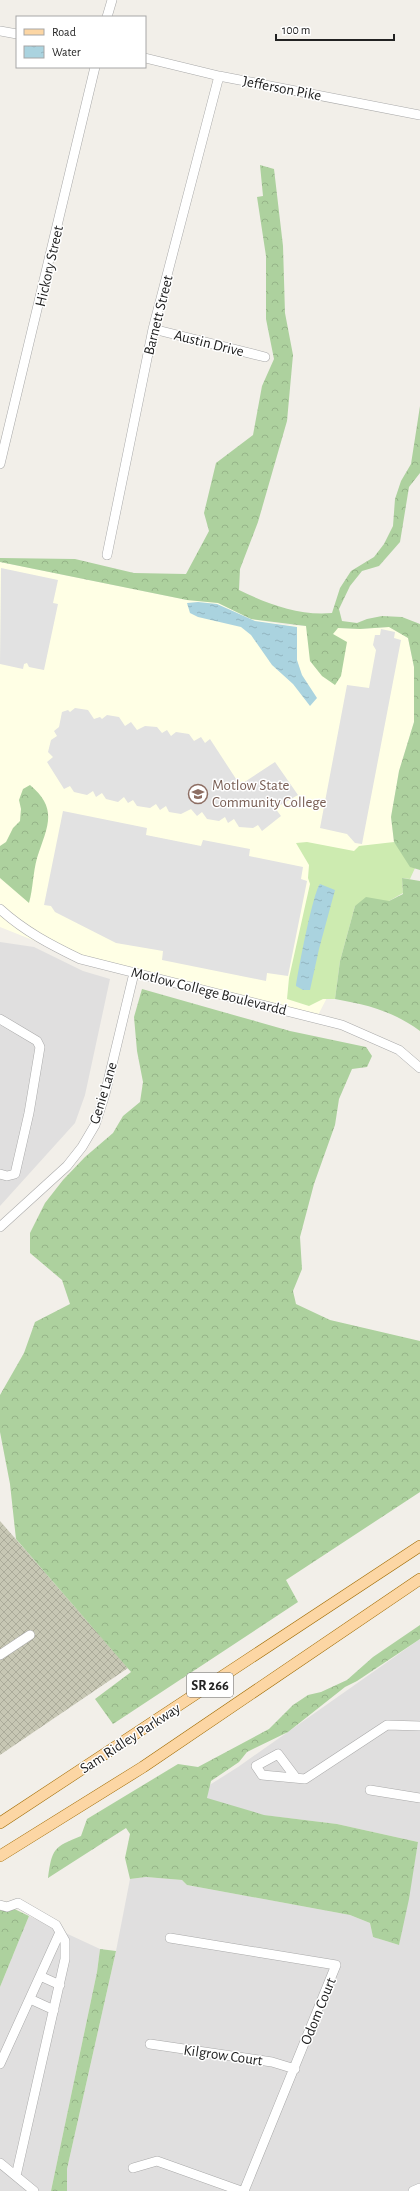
<svg xmlns="http://www.w3.org/2000/svg" width="420" height="2191" font-family="'Alegreya Sans',sans-serif">
	<defs>
		<pattern id="construction-cross-hatch" width="8" height="8" patternUnits="userSpaceOnUse"><rect width="8" height="8" fill="#c7c7b4"/><path d="M0 0l8 8M0 8l8-8" fill="none" stroke="#abab9a"/></pattern>
		<pattern id="forest-crowns" width="20" height="18" patternUnits="userSpaceOnUse"><rect width="20" height="18" fill="#add19e"/><path d="M2 6a3 3 0 1 1 6 0M12 15a3 3 0 1 1 6 0" fill="none" stroke="#95b388"/></pattern>
		<pattern id="water-ripples" width="26" height="14" patternUnits="userSpaceOnUse"><rect width="26" height="14" fill="#aad3df"/><path d="M2 4q2-2 4 0t4 0M15 11q2-2 4 0t4 0" fill="none" stroke="#92b5bf"/></pattern>
	</defs>
	<rect width="100%" height="100%" fill="#f2efe9"/>
	<path fill="#e0dfdf" d="M0,942L34,947L83,971L110,979L85,1095L75,1123L0,1206Z
		M420,1639V2191H67V2169L116,1951L130,1879L146,1877L182,1880L187,1885L350,1915L370,1923L373,1937L399,1945L418,1842L337,1824L263,1815L207,1799L208,1786L238,1767Z
		M29,1916L100,1949L97,1972L51,2191H0V1987Z"/>
	<path fill="#ffffe5" d="M0,562L187,600L218,603L251,619L286,625L338,628L360,629L389,627L408,638L414,667V722L399,771L391,817L394,842L361,883L330,992L316,1019L80,959L0,927Z"/>
	<path fill="url(#construction-cross-hatch)" d="M0,1521L128,1668L0,1755Z"/>
	<path fill="#cdebb0" d="M307,842L354,851L359,846L394,842L415,868L410,879L402,878L403,893L389,901L355,906L340,961L335,999H323L309,1006L287,999L289,978L310,884L308,878L309,865L296,843Z"/>
	<path fill="url(#forest-crowns)" d="M260,165L274,169L283,246L285,313L293,355L287,421L258,522L240,569L239,590C268,604 299,616 332,613L340,588L351,571L374,557L384,544L393,526L395,499L401,481L411,464L420,406V473L409,487L400,542L379,566L362,571L350,586L339,609L342,621L357,623L367,619L382,616L402,617L420,624V870L410,867L394,842L391,817L399,771L414,722V667L408,638L389,627L360,629L338,628L333,634L347,642L341,676L335,685L322,676L310,661L306,626L251,619L218,603L187,600L0,562V558L75,559L134,573L186,574L209,531L204,513L216,463L253,435L262,386L274,359L266,319V256L257,197L263,196Z
		M30,785C59,809 47,827 37,858C33,872 33,889 29,903L0,878V846L6,842L13,828L20,821L21,809L19,800L23,789Z
		M402,878L420,881V1031C393,1011 368,1005 335,999L340,961L355,906L366,897L389,901L403,894Z
		M142,989L290,1031L366,1047L372,1056L367,1067L352,1069L339,1099L335,1125L314,1184L300,1237L302,1269L293,1291L296,1304L330,1320L420,1341V1492L286,1580L298,1602L113,1724L95,1699L131,1672L16,1539L10,1484L0,1432V1395L24,1353L35,1322L70,1304L62,1280L30,1253V1233L45,1203L63,1180L85,1157L113,1133L123,1116L140,1102L143,1082L137,1051L134,1017Z
		M420,1625V1639L357,1681L345,1687L288,1732L247,1752L239,1762L211,1781L207,1798L264,1815L337,1824L418,1842L409,1899L399,1945L373,1937L370,1923L350,1915L187,1885L182,1880L146,1877L130,1879L125,1858L130,1834L126,1828L48,1878C52,1848 54,1847 81,1836L87,1819L178,1764L198,1767L269,1729L293,1705L308,1695L321,1692L347,1680L373,1657Z
		M4,1904L29,1916L0,1987V1906Z
		M100,1949L116,1951L67,2169V2191H51L97,1972Z"/>
	<path fill="#e2e2e2" d="M1,568L58,580L53,603L58,604L44,670L29,667L27,663L24,664L23,669L0,664Z
		M381,629L395,632L394,638L401,640L362,844L355,843L347,834L320,828L347,685L369,688L376,650L373,645L375,635H380Z
		M75,708L88,710L94,719L100,717L102,719L107,715L119,717L125,726L131,722L137,730L145,726L157,727L162,733L167,730L171,736L176,732L189,734L194,741L201,737L205,743L210,739L240,785L275,762L298,795L275,808L281,816L262,831L258,825L253,828L239,827L234,819L228,823L225,817L219,821L207,819L202,812L197,816L191,809L181,814L169,812L166,806L160,810L156,804L150,808L137,806L133,800L128,803L124,797L118,802L106,799L102,793L96,797L93,791L87,795L74,792L70,786L64,789L47,762L53,757L48,752L51,740L57,736L54,731L59,727L62,712L68,710L70,712Z
		M63,811L147,828L146,835L201,846L203,840L250,849L249,856L303,867L301,879L307,881L288,976L267,973L266,981L162,960L163,951L116,943L55,912L51,906L44,905Z"/>
	<path fill="url(#water-ripples)" d="M198,602L217,604L255,621L297,627V660L302,675L317,698L310,706L293,684L272,665L251,635L241,627L198,617L190,613L187,603Z
		M320,884L335,890L319,949L310,990H303L296,986C298,971 313,892 320,884Z"/>
	<g fill="none" stroke-linecap="round" stroke-linejoin="round">
		<g stroke="#a9a9a9" stroke-width="10">
			<path id="minor" d="M107,17L112,0
				M0,31L17,34
				M145,58L219,76L420,115
				M153,329L265,357
				M0,464L95,67
				M107,555L153,329L219,76
				M0,909C24,931 51,945 80,959L342,1025L399,1050L420,1068
				M0,1019L37,1041L40,1047L29,1113L15,1174L7,1176L0,1174
				M0,1227L67,1166L82,1147L95,1125L105,1094L134,973
				M0,1655L30,1635
				M296,1778L278,1754L256,1766L262,1775L305,1779L387,1725L420,1726
				M370,1790L420,1798
				M0,1905L7,1907L18,1903L56,1925L65,1941V1959L16,2176
				M170,1938L336,1965L244,2191
				M40,1976L60,1985
				M30,1999L54,2010
				M150,2044L272,2062L295,2069
				M0,2064L60,1932
				M0,2163L34,2191
				M133,2168L157,2161L241,2191
				M413,2191L420,2188"/>
		</g>
		<g stroke="#a06b00" stroke-width="12">
			<path id="major" d="M0,1823L420,1546
				M0,1856L143,1767L420,1579"/>
		</g>
		<use href="#minor" stroke="#fff" stroke-width="9"/>
		<use href="#major" stroke="#fcd6a4" stroke-width="11"/>
	</g>
	<defs>
		<g id="university-ring" transform="scale(1)"><circle r="9.5" fill="#fff" stroke="#8d6e63" stroke-width="1.5"/><path d="M0-5L7-2L0 1L-7-2ZM-4 1L0 2.5L4 1V4Q0 6-4 4Z" fill="#8d6e63"/></g>
	</defs>
	<g fill-rule="evenodd">
		<use href="#university-ring" x="198" y="794"/>
	</g>
	<g text-anchor="middle" stroke-width="3" stroke-linejoin="round" paint-order="stroke">
		<rect fill="#fff" stroke="#646464" stroke-width="1" x="187" y="1673" width="46" height="24" rx="3"/>
		<g font-size="14" font-weight="bold" fill="#222">
			<text x="210" y="1690">SR 266</text>
		</g>
		<g font-size="15" fill="#222" stroke="#fff">
			<text transform="translate(282 88) rotate(11)" y="5">Jefferson Pike</text>
			<text transform="translate(49 266) rotate(-77)" y="5">Hickory Street</text>
			<text transform="translate(158 315) rotate(-76)" y="5">Barnett Street</text>
			<text transform="translate(209 343) rotate(14)" y="5">Austin Drive</text>
			<text transform="translate(209 991) rotate(14)" y="5">Motlow College Boulevardd</text>
			<text transform="translate(103 1093) rotate(-73)" y="5">Genie Lane</text>
			<text transform="translate(130 1738) rotate(-33)" y="5">Sam Ridley Parkway</text>
			<text transform="translate(318 2011) rotate(-68)" y="5">Odom Court</text>
			<text transform="translate(223 2055) rotate(8)" y="5">Kilgrow Court</text>
		</g>
		<g font-size="15" fill="#785e54" stroke="#fff" text-anchor="start">
			<text x="212" y="790">Motlow State<tspan x="212" dy="17">Community College</tspan></text>
		</g>
	</g>
	<rect x="16" y="16" width="130" height="52" fill="#ffffff" stroke="#a7a7a7"/>
	<rect x="24" y="29" width="20" height="6" fill="#fcd6a4" stroke="#a7a7a7"/>
	<text x="52" y="36" font-size="12" fill="#222222">Road</text>
	<rect x="24" y="46" width="20" height="12" fill="url(#water-ripples)" stroke="#a7a7a7"/>
	<text x="52" y="56" font-size="12" fill="#222222">Water</text>
	<path d="M276 34v6h118v-6" fill="none" stroke="#222222" stroke-width="2"/>
	<text x="282" y="34" font-size="12" fill="#222222" stroke="#ffffff" stroke-width="3" paint-order="stroke">100 m</text>
</svg>
